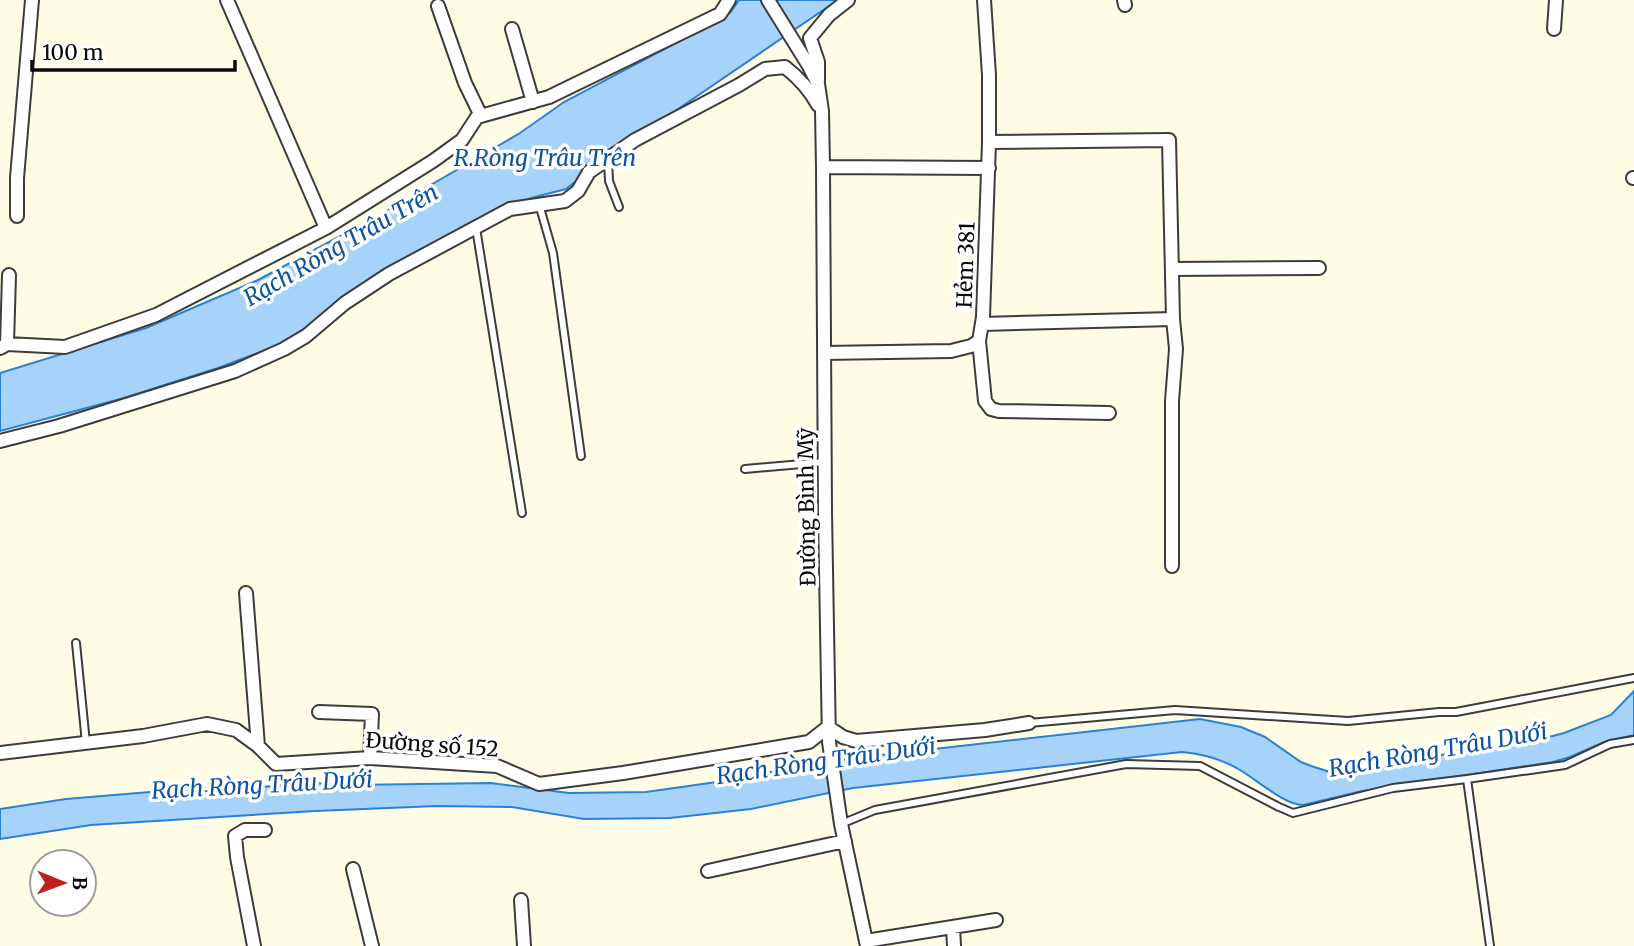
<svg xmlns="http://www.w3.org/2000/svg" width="1634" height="946" font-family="Merriweather,serif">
	<rect width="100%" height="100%" fill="#fffce6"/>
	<path fill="#a7d3fa" stroke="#2a81d5" stroke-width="2" d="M739,0H838L662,120L607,151L584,168L576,181L566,189L531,198L503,209L361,285L287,342L218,368L124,398L0,431V373L146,328L258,280L374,218L520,133L564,102L712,24L730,13Z
		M1634,691V735L1604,742L1570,757L1553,762L1362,791L1303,805C1285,805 1257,780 1240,770C1222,759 1203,754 1182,752L853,788L751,809L670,818L584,819L512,807L437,806L315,811L91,825L0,839V809L66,799L150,792L207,791L313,783L351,785L491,783L569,793L646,792L738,779L780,770L854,758L1200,719L1241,727L1265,737L1301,762L1314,767L1330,772L1344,774L1361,773L1459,751L1530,742L1564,733L1611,715Z"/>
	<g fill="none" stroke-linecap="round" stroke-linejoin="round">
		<g stroke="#3c3c3c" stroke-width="10">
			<path id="service" d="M608,160L609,181L619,207
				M539,204L553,253L581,456
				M476,228L522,513
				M745,469L825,462
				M76,643L86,743
				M1029,723L1175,710L1348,721L1439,712H1456L1634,678
				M1467,779L1565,765L1610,744L1634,740
				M841,824L875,810L1126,764L1200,766L1279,807L1293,813L1393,788L1467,779L1490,946"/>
		</g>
		<g stroke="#3c3c3c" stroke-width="16">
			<path id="minor" d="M227,0L326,228
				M768,0L809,66L818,84L822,111L823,167L825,512L829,742L841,824L867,946
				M984,0L989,75V142L983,317L979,341L985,401L991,409L999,411L1109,413
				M1124,0L1125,5
				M438,6L465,83L481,116
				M512,29L533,102
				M1554,29L1556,0
				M818,81V62L810,38L829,15L848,0
				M989,142L1169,140L1173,319L1176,349L1172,401V566
				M823,167L989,168
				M1633,178H1634
				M17,216V178L32,0
				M1172,269L1319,268
				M982,324L1173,319
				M7,344L9,275
				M0,348L7,344L65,347L156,315L326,228L433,161L462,140L477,117L549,97L720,14L729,0
				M824,353L951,351L971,346L979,341
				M0,441L59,426L235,371L284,349L306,336L345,303L389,274L510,209L565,201L578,191L589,172L635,140L739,85L765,69L785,67C799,78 810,90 818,105
				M246,593L258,746
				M319,712L372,714L370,758
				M0,753L143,736L207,724L236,730L258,746L276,764L370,758L497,766L539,784L623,773L809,742L828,727L843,737L856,741L985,730L1029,723
				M353,869L372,946
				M708,871L845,841
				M521,900L524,946
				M953,927L954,946
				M866,941L996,920
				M254,946L237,857L235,836L245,830H265"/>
		</g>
		<use href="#service" stroke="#fff" stroke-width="6"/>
		<use href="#minor" stroke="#fff" stroke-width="12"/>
	</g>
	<g text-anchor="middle" stroke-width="7" stroke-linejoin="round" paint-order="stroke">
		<g font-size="21" fill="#090909" stroke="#fff">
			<text transform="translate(966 265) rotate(-88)" y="7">Hẻm 381</text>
			<text transform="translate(807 507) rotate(-91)" y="7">Đường Bình Mỹ</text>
			<text transform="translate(432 745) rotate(4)" y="7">Đường số 152</text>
		</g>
		<g font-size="23" font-style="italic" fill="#0e53a0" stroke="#fff">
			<text x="545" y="166">R.Ròng Trâu Trên</text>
			<text transform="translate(341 245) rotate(-30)" y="8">Rạch Ròng Trâu Trên</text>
			<text transform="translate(1438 750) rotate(-10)" y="8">Rạch Ròng Trâu Dưới</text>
			<text transform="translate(826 761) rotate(-8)" y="8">Rạch Ròng Trâu Dưới</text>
			<text transform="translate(262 785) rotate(-3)" y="8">Rạch Ròng Trâu Dưới</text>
		</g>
	</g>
	<g transform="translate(63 883) rotate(91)"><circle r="33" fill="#ffffff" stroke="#9d9d9d" stroke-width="2"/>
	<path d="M0-5L12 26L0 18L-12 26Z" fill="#c0221b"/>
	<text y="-10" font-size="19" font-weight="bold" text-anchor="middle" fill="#090909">B</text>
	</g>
	<path d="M32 60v10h203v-10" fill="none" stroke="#090909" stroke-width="3.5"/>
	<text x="42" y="60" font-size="21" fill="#090909" stroke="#ffffff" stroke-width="5" paint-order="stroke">100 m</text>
</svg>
